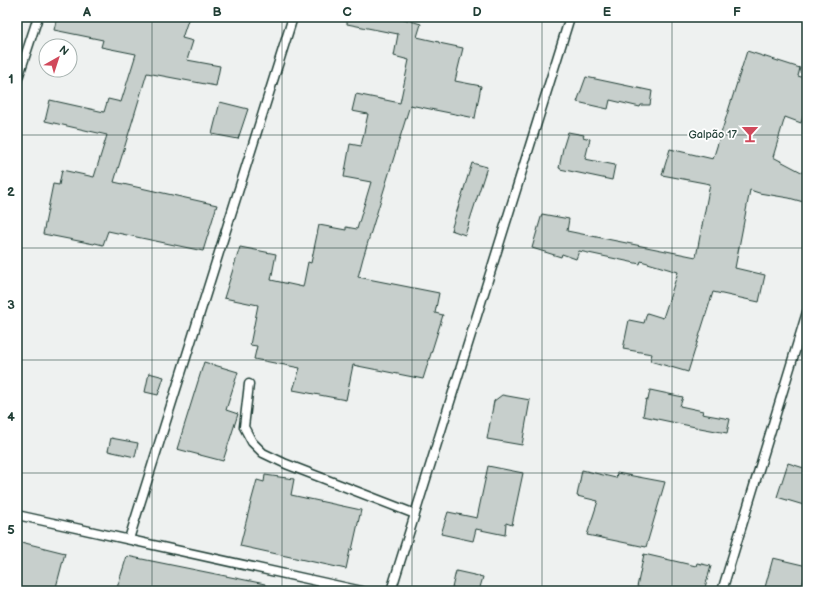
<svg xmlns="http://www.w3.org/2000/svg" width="824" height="608" font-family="'Balsamiq Sans',sans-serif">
	<rect width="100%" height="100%" fill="#fff"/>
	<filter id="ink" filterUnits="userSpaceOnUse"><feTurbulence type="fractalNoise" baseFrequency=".025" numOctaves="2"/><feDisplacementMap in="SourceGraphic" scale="8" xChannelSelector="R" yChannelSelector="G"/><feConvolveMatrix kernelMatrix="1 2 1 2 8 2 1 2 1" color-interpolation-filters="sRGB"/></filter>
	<g filter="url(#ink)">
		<path fill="#eef1f0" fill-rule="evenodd" d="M17,17H807V591H17ZM46,46H70V70H46Z"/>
		<path fill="#c7cfcc" stroke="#1f3d34" d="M57,17H189L182,38L193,41L187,60L220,66L216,86L147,73L114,182L217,205L203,251L108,231L103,245L95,243L94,244L43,234L53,184L59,185L62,170L94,177L107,135L45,121L50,100L104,112L108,99L121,102L136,54L101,47L103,40L54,30Z
			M347,17H397L421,24L417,37L439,42V43L463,48L455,81L481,86L475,118L410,105L363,258L358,277L439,293L435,313L443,315L423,379L353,365L346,400L293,390L300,368L254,359L257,346L250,345L258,305L224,298L240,247L276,254L271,280L303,287L308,262L311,263L319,225L346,230V227L357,229L371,182L344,177L350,144L361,146L368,114L352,111L356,94L400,103L409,60L394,56L398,34L347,24Z
			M747,51L800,68L798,76L807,79V104L801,123L785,117L773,157L807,175V203L789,198L759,193L750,190L735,268L765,275L759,302L713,292L688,372L650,361L652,354L623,349L629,320L644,323L647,313L663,318L678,272L641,261L640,264L579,251L576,259L562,254L561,257L532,248L542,214L569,219L567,231L696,257L710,184L662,175L670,149L713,159Z
			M586,77L652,91L650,105H641L640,107L610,100L608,109L577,102Z
			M220,102L248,109L238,139L212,134Z
			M568,132L584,135L583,137L590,139L585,159L615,165L612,180L560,169V168H559L563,148Z
			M472,163L487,167L465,235L451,230Z
			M204,362L238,372L226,410L238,414L223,461L177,449Z
			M149,373L164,377L158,395L145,392Z
			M650,390L683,397L680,406L703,411L702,414L730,419L727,433L700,428L643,416L646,399L648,400Z
			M502,395L530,400L522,445L487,439L494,401Z
			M111,438L138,443L135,457L108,451Z
			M788,463L807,469V506L777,497Z
			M488,466L523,473L512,525L506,523L505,535L476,529L473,541L441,534L448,512L477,518Z
			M582,470L616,478L617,473L665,482L646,547L587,535L598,501L577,496Z
			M265,475L294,479L291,495L361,510L352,550H350L346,569L240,546L251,502L257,480L264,482Z
			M17,541L65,553L55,591H17Z
			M644,554L696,566L697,563L711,566L704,591H654L637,587Z
			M127,556L265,584L264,591H116Z
			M773,558L807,566L801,591H764Z
			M456,571L483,577L479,591H466L452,588Z"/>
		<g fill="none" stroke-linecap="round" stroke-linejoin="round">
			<g stroke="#1f3d34" stroke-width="11">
				<path id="lane" d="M17,81L38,17
					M249,384L244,427L252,442L263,453L286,464L415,514
					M17,515L362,591
					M129,539L293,17
					M391,591L570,17
					M722,591L807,312"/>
			</g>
			<use href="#lane" stroke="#fff" stroke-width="8"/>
		</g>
	</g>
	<path fill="none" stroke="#1f3d34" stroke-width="1" stroke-opacity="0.55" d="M152,17V591M282,17V591M412,17V591M542,17V591M672,17V591M17,135H807M17,248H807M17,360H807M17,473H807"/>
	<defs>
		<g id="bar-bare" transform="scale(1.38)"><path d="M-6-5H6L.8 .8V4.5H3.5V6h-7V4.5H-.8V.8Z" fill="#d1495b" stroke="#fff" stroke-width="2.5" paint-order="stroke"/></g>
	</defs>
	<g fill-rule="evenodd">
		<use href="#bar-bare" x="750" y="134"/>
	</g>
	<g text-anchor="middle" stroke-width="3.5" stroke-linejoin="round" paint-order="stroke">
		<g font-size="11" fill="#1f3d34" stroke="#fff" text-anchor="end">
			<text x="737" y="138">Galpão 17</text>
		</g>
	</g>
	<rect width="824" height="608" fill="none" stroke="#fff" stroke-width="44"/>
	<g transform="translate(58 58) rotate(39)"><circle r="19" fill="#ffffff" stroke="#a5b1ae"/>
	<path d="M0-3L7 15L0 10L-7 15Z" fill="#d1495b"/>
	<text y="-6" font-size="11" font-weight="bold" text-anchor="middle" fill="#1f3d34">N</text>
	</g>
	<rect x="22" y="22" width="780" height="564" fill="none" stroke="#1f3d34" stroke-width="1.5"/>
	<g font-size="13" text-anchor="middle" font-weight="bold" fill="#1f3d34">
		<text x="87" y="16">A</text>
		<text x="217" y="16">B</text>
		<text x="347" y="16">C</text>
		<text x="477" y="16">D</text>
		<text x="607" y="16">E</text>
		<text x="737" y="16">F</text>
		<text x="11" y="83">1</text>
		<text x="11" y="196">2</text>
		<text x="11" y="309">3</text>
		<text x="11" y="421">4</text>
		<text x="11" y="534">5</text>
	</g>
</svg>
